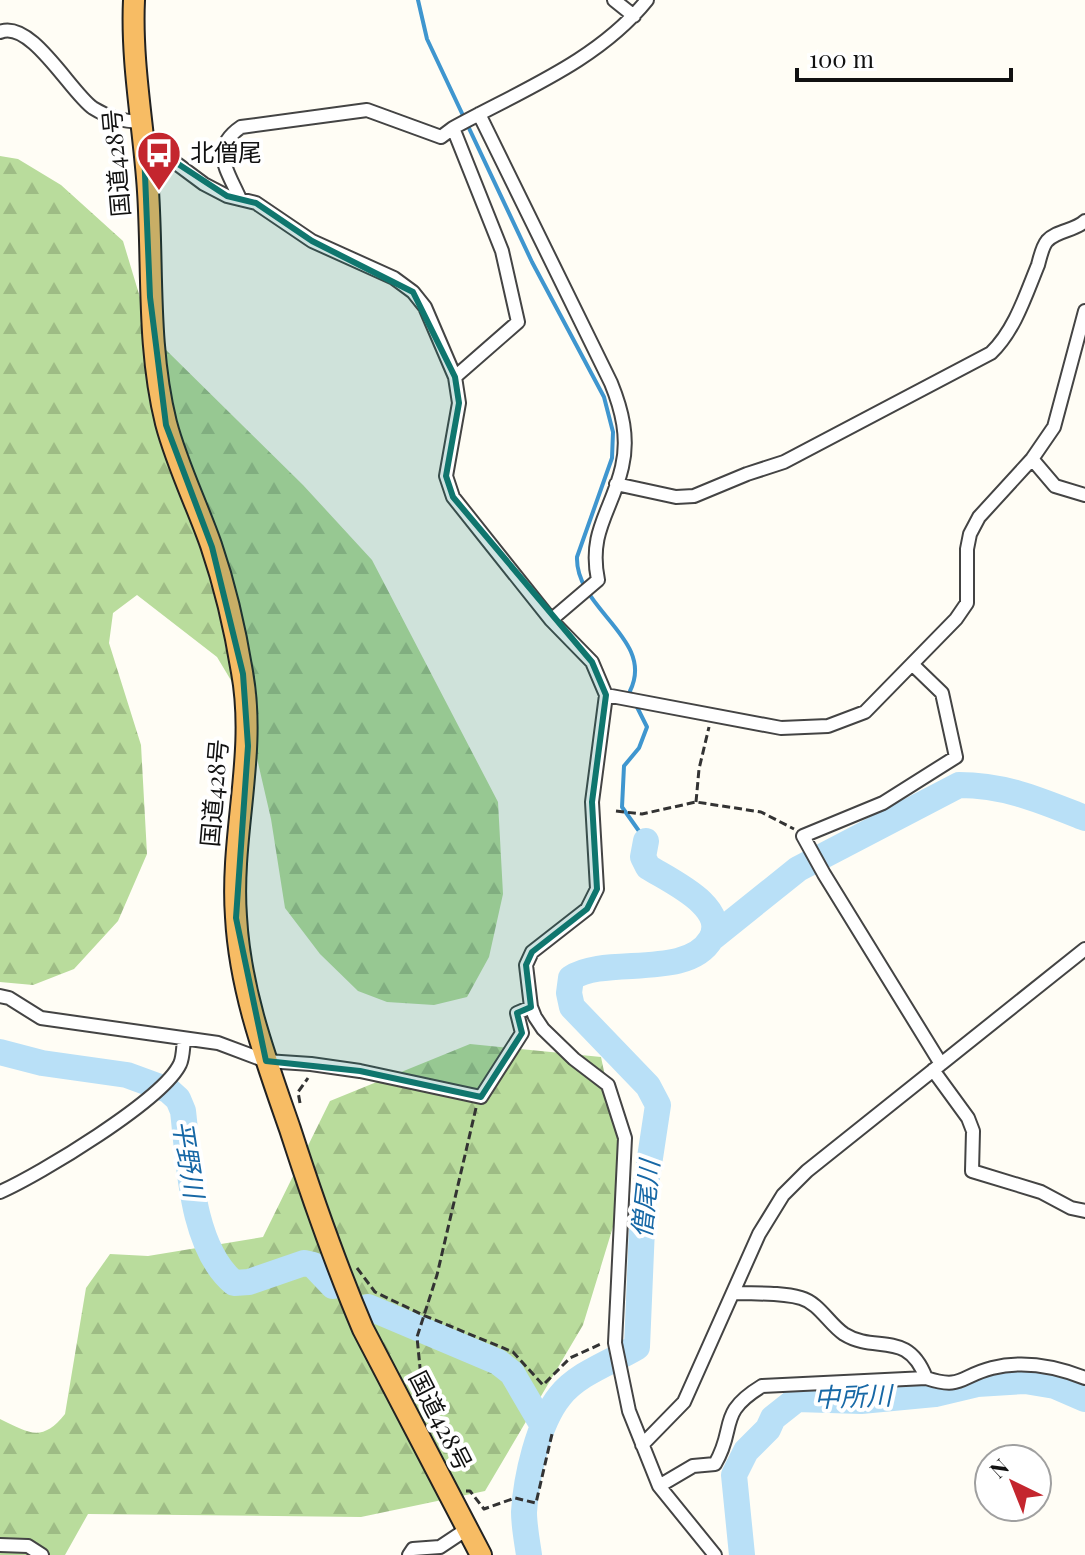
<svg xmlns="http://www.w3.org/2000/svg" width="1085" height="1555" font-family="'Playfair Display','Noto Sans JP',serif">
	<defs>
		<pattern id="forest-firs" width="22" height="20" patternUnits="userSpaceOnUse" patternTransform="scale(2)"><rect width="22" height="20" fill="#b9dc9c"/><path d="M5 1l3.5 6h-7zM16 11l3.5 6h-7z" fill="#9ebc85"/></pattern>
	</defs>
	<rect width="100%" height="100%" fill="#fffdf5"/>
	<path fill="url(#forest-firs)" d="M0,156L18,159L61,185L123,241L142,304L163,347L303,485L372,560L498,802L503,894L489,957L467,997L434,1005L387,1002L358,991L320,954L285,908L271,819L244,702L217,657L137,595L113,613L109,643L141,745L147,854L118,921L74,969L33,985L0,982Z
		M470,1044L601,1057L627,1181L583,1325L485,1491L361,1517L88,1514L65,1555H0V1419C29,1433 42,1443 65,1414L86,1288L110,1254L148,1256L263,1237L330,1101Z"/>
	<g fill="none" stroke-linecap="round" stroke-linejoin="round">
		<path stroke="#3f96cf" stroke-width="4" d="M418,0L427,39L532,262L604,397L613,432L612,458L577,557C575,609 656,639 630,691L631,695
			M635,703L647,727L639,748L624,766L622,807L646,841"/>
		<path stroke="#b9e0f7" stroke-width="26" d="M712,938L798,869L959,785C1006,785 1042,801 1085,818
			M0,1052L42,1063L127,1075L168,1090L178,1099L183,1111C189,1163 191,1247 234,1283L249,1282L304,1263L313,1265L333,1286
			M368,1307L498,1362L512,1373L543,1426
			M529,1555C527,1541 524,1526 524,1512C526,1478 538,1423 560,1396C578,1373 612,1362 637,1347L643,1204L658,1105L648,1086L572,1007L569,993L571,978C605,955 687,980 711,939C729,907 670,881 648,867L643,857L646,841
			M742,1555L734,1475L746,1451L768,1429L773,1418L797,1399L861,1401L935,1394L977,1384L1025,1381L1055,1386L1085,1399"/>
		<g stroke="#444" stroke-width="16">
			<path id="minor" d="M614,0L634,16
				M0,32C31,19 71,93 93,108C109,118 123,121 141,122
				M479,114L611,383C622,410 629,438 622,467C612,511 588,531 598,580L551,620
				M144,150L169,158L204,184L227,196L256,203L312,241L394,278L413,292L425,307L455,377L459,403L446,476L453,497L551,620L592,662L606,695L592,802L597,889L587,909L532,952L526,965L531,1007L535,1017L543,1029L574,1059L608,1085L625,1138L615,1343L629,1411L659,1486L715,1555
				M240,199C227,169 209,149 241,127L367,110L441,137L453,128
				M455,377L518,322L502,251L453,128C520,91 598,61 647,0
				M1032,459L1055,486L1085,495
				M616,484L676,497L694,496L747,474L784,462L991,353C1015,330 1026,294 1038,265C1040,258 1042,247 1047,241C1057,230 1075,231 1085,221
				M912,664L942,693L956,757L883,803L803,836L824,874L941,1064
				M606,695L781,728L828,726L865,712L956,619L967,603V549L970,534L979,517L1032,459L1054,427L1085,311
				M0,996L9,998L41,1018L218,1043L266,1061L311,1064L360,1071L481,1097L522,1033L517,1013L531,1007
				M933,1070L968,1118L973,1131L972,1171L1041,1192L1071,1208L1085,1211
				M0,1192C39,1175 163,1100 180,1064C183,1058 183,1047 184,1040
				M733,1293C754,1294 780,1292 801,1298C819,1303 829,1324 844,1334C876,1354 907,1329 926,1378
				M642,1445L684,1402L759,1234L783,1195L807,1171L1085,949
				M659,1486L693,1466L715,1464C737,1427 716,1414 762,1386L926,1378C962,1390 960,1376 992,1368C1024,1360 1055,1366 1085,1378
				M0,1545L28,1546L42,1555
				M409,1555L413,1549L440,1547L467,1529"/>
		</g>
		<g stroke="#222" stroke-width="24">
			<path id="trunk" d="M134,0C131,64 144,128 148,191C153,268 147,347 166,423C177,465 197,505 211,545C225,586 235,629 242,672C257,754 230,835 236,917C240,991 266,1060 290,1129C312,1197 335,1263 363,1329L481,1555"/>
		</g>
		<path stroke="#333" stroke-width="3" stroke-dasharray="8 4" stroke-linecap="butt" d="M696,802L699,769L709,727
			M616,811L642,814L696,802L761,812L794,829
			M300,1103L298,1092L308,1078
			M357,1268L375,1292L423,1315L513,1352L543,1385L570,1358L603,1343
			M424,1408L417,1337L437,1275L476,1108
			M466,1491H470L484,1509L515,1498L536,1503L552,1434"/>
		<use href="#minor" stroke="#fff" stroke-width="12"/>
		<use href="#trunk" stroke="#f7bc64" stroke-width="20"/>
	</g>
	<path fill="#0f766e" fill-opacity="0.2" stroke="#0f766e" stroke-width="6" stroke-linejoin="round" d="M144,150L169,158L227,196L256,203L312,241L413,292L455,377L459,403L446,476L453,497L592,662L606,695L592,802L597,889L587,909L532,952L526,965L531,1007L517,1013L522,1033L481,1097L360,1071L266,1061L236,918L248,746L243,674L212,547L166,425L150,297Z"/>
	<defs>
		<g id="bus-pin" transform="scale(2.3)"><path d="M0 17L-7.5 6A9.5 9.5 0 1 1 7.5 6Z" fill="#c4262e" stroke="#fff"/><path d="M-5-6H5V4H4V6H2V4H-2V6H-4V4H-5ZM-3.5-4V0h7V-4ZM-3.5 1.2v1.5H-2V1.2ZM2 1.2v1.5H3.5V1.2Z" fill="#fff"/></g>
	</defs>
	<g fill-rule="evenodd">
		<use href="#bus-pin" x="159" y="153"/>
	</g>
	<g text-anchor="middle" stroke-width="8" stroke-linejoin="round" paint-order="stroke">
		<g font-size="24" fill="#111" stroke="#fff" text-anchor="start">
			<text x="190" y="161">北僧尾</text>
		</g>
		<g font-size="24" fill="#111" stroke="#fff">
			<text transform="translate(117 163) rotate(-95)" y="8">国道428号</text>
			<text transform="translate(215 793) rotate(-85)" y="8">国道428号</text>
			<text transform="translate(440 1421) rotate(63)" y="8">国道428号</text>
		</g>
		<g font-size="26" font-style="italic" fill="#1768a6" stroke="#fff">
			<text transform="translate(188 1159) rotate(81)" y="9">平野川</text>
			<text transform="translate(646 1199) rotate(-84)" y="9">僧尾川</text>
			<text transform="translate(853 1397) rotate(-2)" y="9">中所川</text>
		</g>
	</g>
	<g transform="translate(1013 1483) rotate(317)"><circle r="38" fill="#ffffff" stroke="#a0a0a0" stroke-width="2"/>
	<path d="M0-6L14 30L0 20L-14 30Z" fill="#c4262e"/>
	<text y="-12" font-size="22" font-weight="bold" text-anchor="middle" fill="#111111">N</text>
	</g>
	<path d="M797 68v12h214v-12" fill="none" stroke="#111111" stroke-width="4"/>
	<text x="809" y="68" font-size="24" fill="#111111" stroke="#ffffff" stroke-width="6" paint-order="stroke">100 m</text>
</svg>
